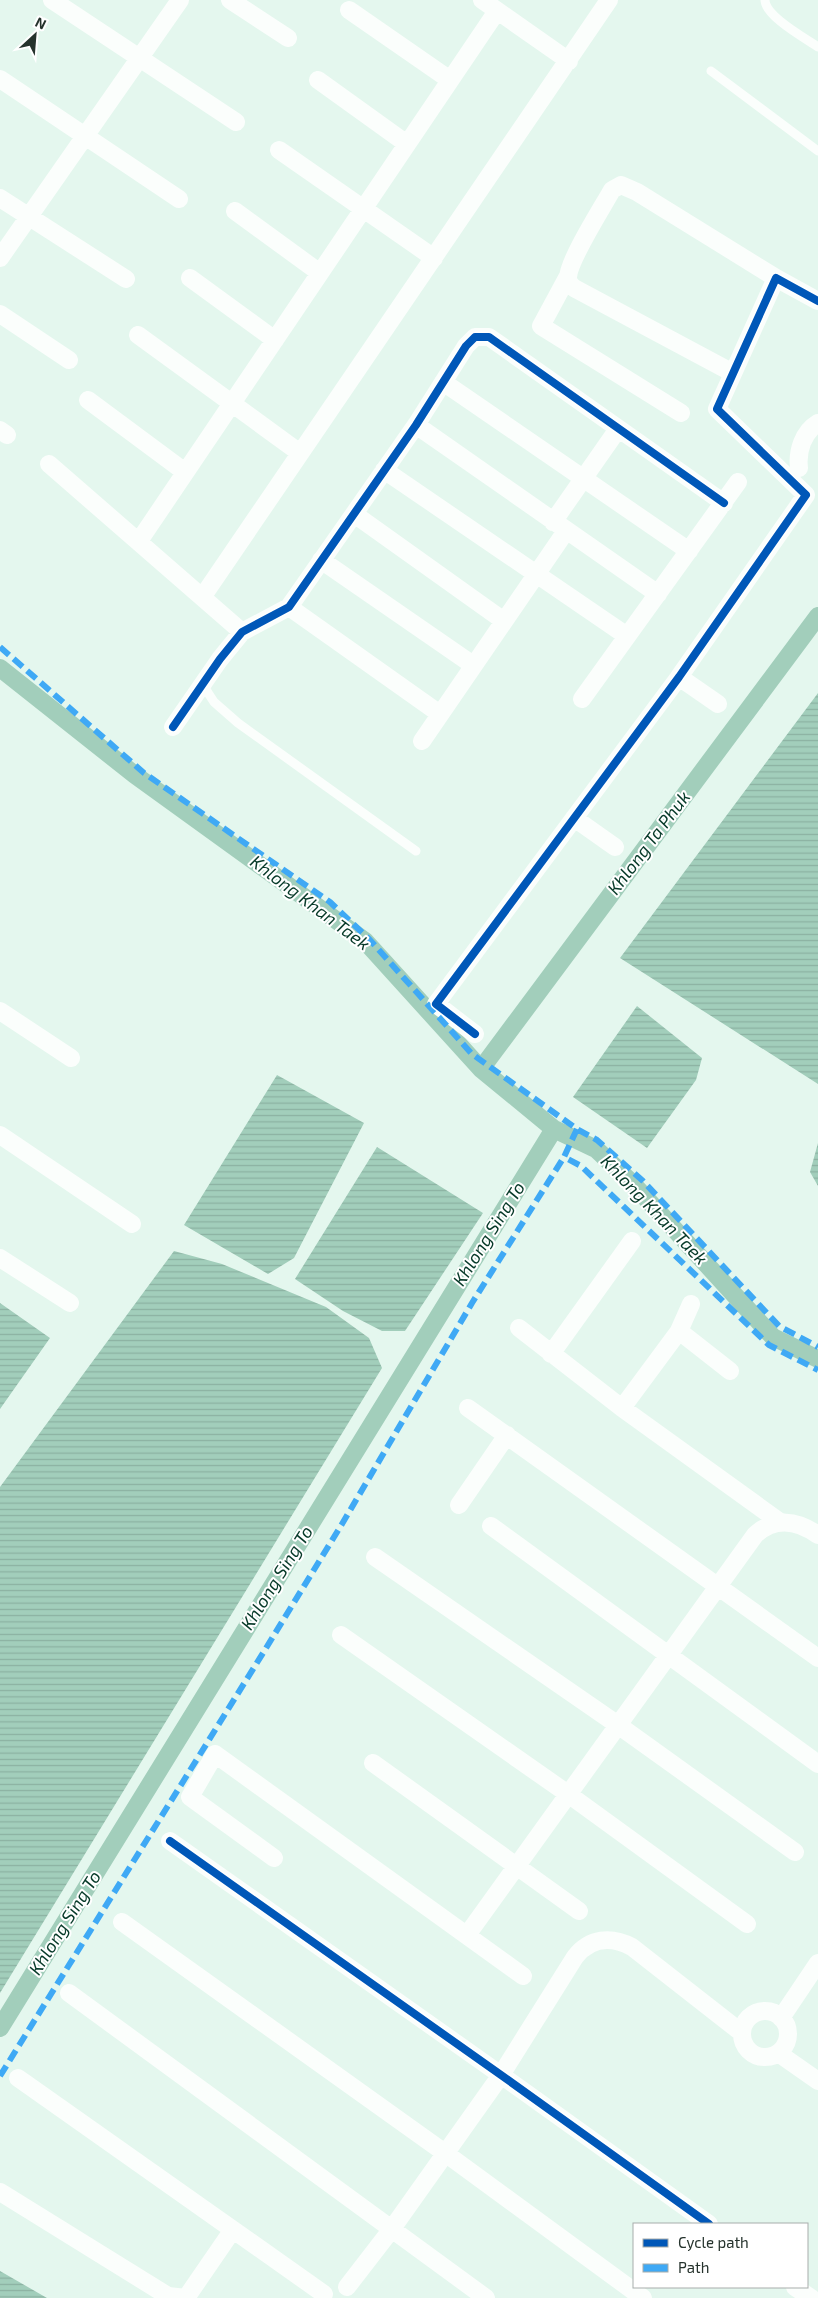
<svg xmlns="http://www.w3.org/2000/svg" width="818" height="2298" font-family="'Exo 2',sans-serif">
	<defs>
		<pattern id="water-rules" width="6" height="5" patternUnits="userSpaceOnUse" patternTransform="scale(1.25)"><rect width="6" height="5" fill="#a2cebb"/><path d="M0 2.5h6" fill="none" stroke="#8bb1a1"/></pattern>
	</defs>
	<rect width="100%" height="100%" fill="#e4f7ee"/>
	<path fill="url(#water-rules)" d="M818,693V1084L620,958Z
		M637,1006L702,1058L696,1080L647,1148L573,1097Z
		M277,1075L364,1123L294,1258L268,1274L184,1225Z
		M818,1143V1186L810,1172Z
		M377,1147L483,1213L405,1331H382L343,1311L295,1279Z
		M174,1251L222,1264L326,1307L369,1338L382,1368L0,1993V1487Z
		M0,1303L50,1338L0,1409Z
		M0,2271L47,2298H0Z"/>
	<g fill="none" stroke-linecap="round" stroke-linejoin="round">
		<path stroke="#a2cebb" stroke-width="18" d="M0,668L135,775L365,941L481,1069L554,1129L596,1149L633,1184L773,1337L818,1359
			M481,1069L818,616
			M0,2028L554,1129"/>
		<path stroke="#fbfefc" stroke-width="9" d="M765,0C765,16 805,38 818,47
			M711,71L818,151
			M203,685L214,702L238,723L416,851"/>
		<path stroke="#fbfefc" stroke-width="18" d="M52,0L236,122
			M230,0L288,38
			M482,0L569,61
			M349,10L450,80
			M0,79L179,199
			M318,80L407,144
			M279,150L434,258
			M0,198L126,279
			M235,211L320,273
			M0,258L180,0
			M568,276L541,326L681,413
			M190,278L275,340
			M0,314L69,360
			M138,335L300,453
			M733,373L574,288C571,285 568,283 568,278C568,261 602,208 612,190L621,185L637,192L776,278
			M443,382L689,551
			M88,400L185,472
			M416,425L658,594
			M0,430L7,435
			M49,464L242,632
			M799,468C797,451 803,432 818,423
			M384,470L627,636
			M354,514L504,621
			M553,522L618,429
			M139,541L497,11
			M321,560L473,665
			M203,596L609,0
			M289,607L440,714
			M679,677L718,704
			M582,699L738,482
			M173,727L220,659L242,632L289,607L416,425L466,346L475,337H489L724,503
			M422,741L566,531
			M574,818L615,847
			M0,1011L71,1058
			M475,1034L436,1004L679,677L806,495L717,409L776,278L818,301
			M0,1135L132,1224
			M0,1258L70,1303
			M519,1328L622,1408L780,1522
			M679,1331L730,1371
			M551,1354L632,1241
			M468,1408L818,1658
			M622,1408L679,1331L691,1304
			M459,1505L507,1435
			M491,1526L818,1764
			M375,1557L618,1725L795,1852
			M341,1635L568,1794L747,1924
			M373,1763L579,1911
			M170,1841L501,2075L709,2224
			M274,1858L190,1797L215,1754L523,1976
			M122,1922L445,2153L643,2298
			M467,1935L755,1535C774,1517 797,1520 818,1535
			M69,1993L486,2298
			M742 2034a23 23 0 1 1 46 0a23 23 0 1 1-46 0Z
			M781,2018L818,1963
			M778,2053L818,2081
			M18,2078L324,2294
			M0,2192L168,2296L186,2298L232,2231
			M347,2287L391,2230L501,2075L575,1957C590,1938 611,1936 632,1947L742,2033
			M795,2287L811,2298"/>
		<path stroke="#3fa9f5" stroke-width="6" stroke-dasharray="12 6" stroke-linecap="butt" d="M0,647L144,773L330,902L369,939L472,1054L577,1129L597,1140L643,1181L779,1326L818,1347
			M577,1129L564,1157L581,1166L769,1345L818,1370
			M0,2076L263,1653L342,1524L472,1303L564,1157"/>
		<g stroke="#fff" stroke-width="11">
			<path id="cycleway" d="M173,727L220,659L242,632L289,607L416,425L466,346L475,337H489L724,503
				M475,1034L436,1004L679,677L806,495L717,409L776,278L818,301
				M170,1841L501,2075L709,2224"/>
		</g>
		<use href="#cycleway" stroke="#0057b8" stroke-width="8"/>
	</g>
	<g text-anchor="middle" stroke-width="4" stroke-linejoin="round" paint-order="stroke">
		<g font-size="18" font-style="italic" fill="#073a29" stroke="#fff">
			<text transform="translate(649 843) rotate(-53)" y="6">Khlong Ta Phuk</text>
			<text transform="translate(310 903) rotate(37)" y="6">Khlong Khan Taek</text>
			<text transform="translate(654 1210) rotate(46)" y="6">Khlong Khan Taek</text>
			<text transform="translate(489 1234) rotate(-58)" y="6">Khlong Sing To</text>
			<text transform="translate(277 1578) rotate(-58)" y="6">Khlong Sing To</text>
			<text transform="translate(65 1923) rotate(-58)" y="6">Khlong Sing To</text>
		</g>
	</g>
	<rect x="633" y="2223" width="175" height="65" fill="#ffffff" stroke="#a8adab"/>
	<rect x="643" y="2239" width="25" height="8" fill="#0057b8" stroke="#a8adab"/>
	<text x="678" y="2248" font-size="15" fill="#26332d">Cycle path</text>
	<rect x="643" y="2264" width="25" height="8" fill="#3fa9f5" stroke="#a8adab"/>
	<text x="678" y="2273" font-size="15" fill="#26332d">Path</text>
	<g transform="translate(35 35) rotate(26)" stroke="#ffffff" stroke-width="4" paint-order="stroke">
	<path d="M0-4L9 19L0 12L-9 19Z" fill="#26332d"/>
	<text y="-8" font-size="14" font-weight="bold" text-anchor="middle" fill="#26332d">N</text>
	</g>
</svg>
